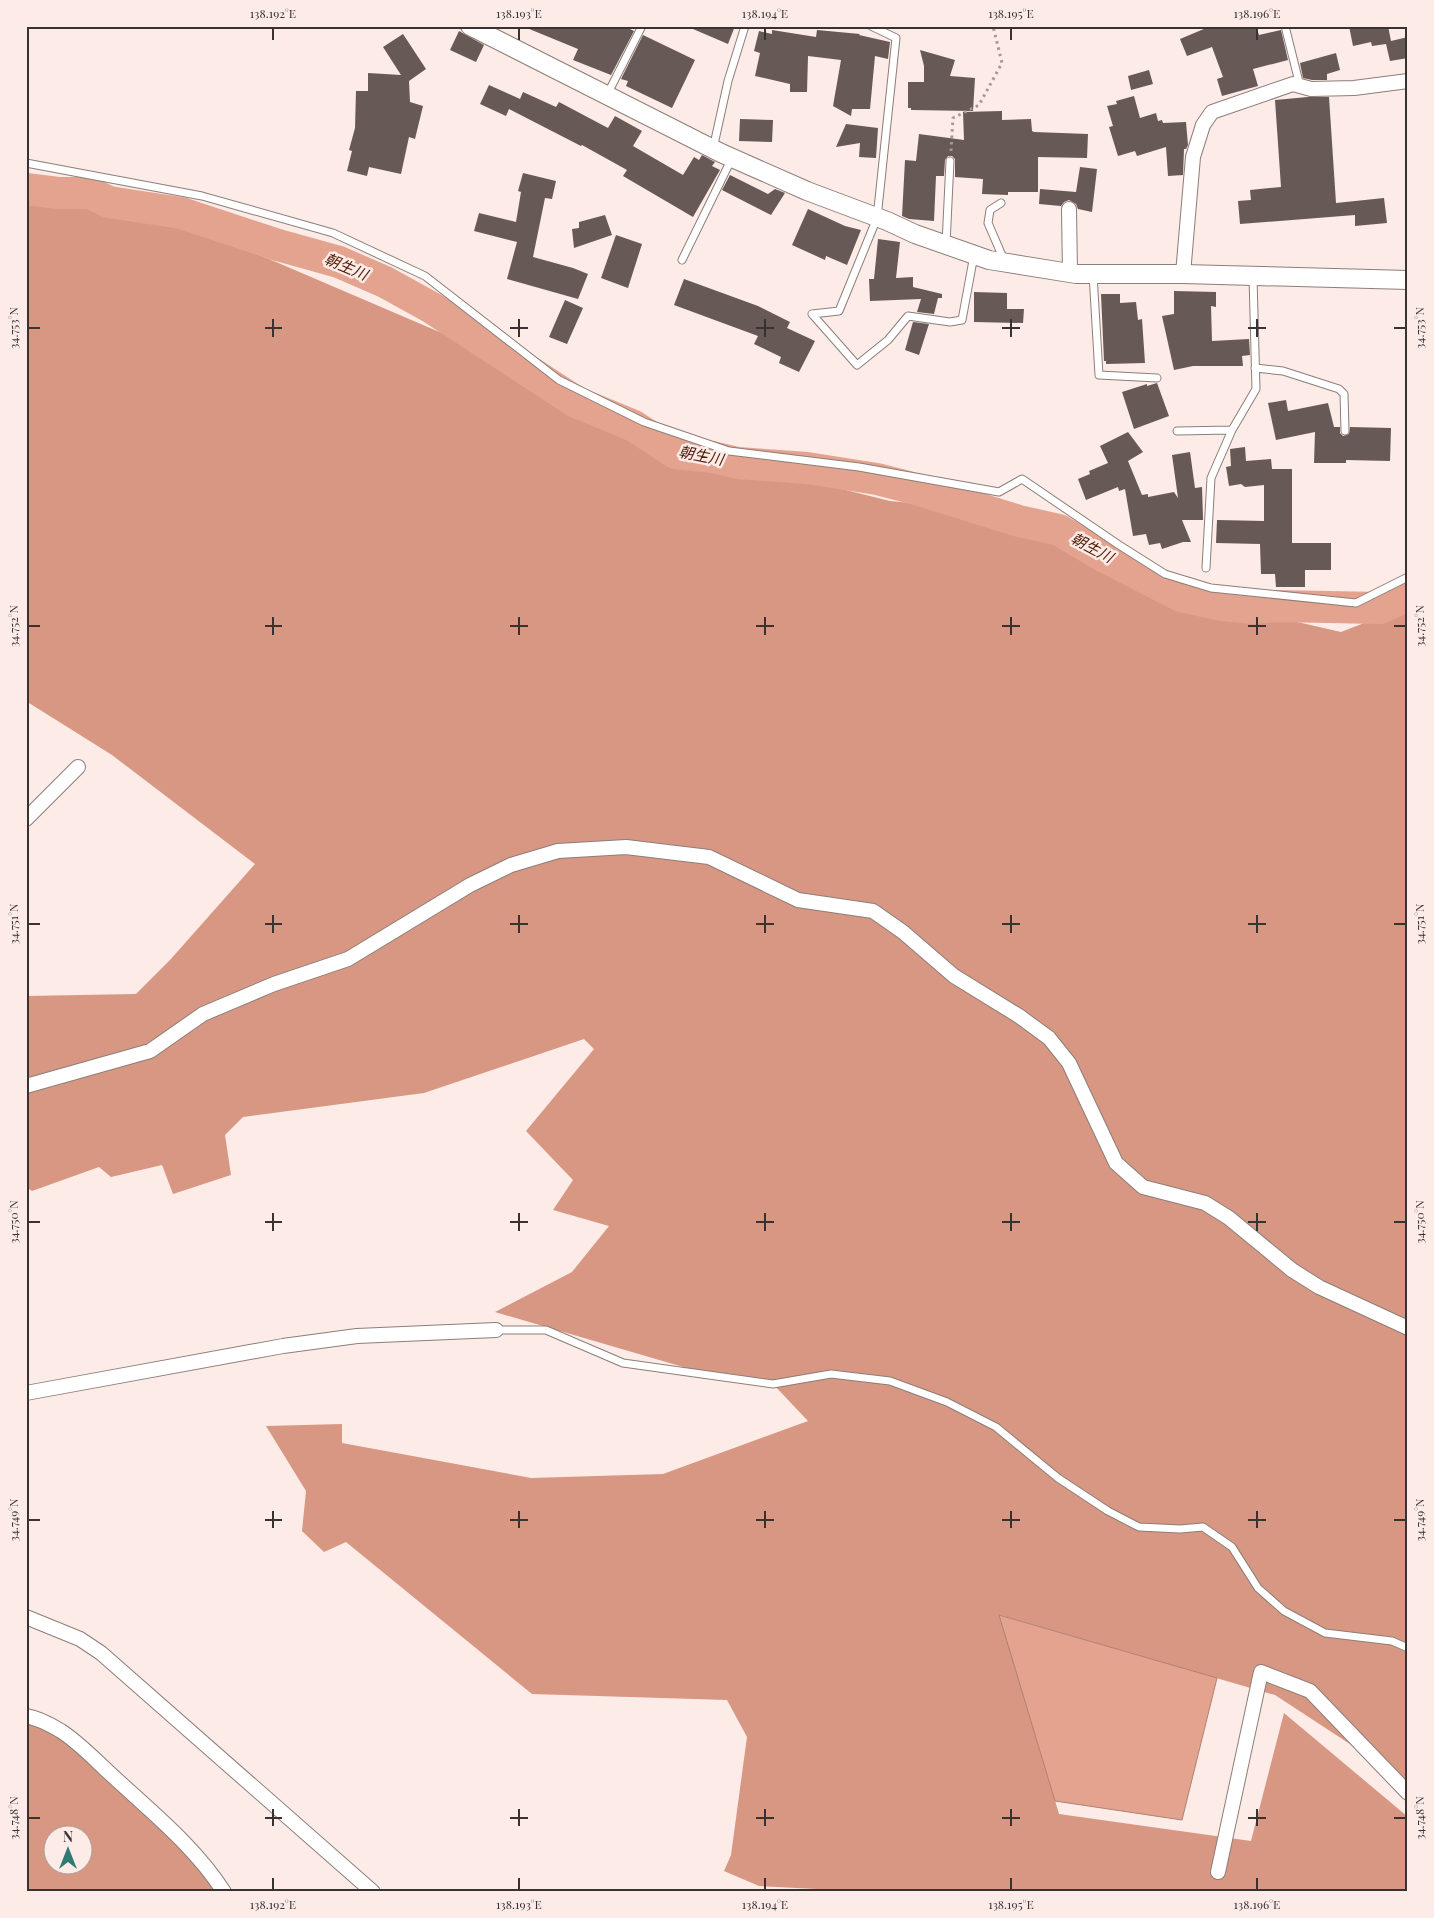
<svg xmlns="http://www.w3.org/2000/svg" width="1434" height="1918" font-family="'Playfair Display','Noto Sans JP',serif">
	<rect width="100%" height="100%" fill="#fcebe6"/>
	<path fill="#d79782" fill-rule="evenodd" d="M26,193H90L269,259L521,367L576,402L712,457L890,501L1022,514L1139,586L1341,632L1408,606V1782L1275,1695L1000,1615L1059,1814L1251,1841L1284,1713L1408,1817V1892H877L759,1886L724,1871L731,1855L747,1737L727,1700L532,1694L346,1542L324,1552L302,1531L306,1491L266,1426L342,1424V1443L531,1478L663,1474L808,1421L773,1384L714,1376L495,1312L572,1272L609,1226L553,1210L573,1180L526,1131L594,1049L584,1039L424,1093L243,1117L225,1135L231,1175L173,1194L162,1165L111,1177L99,1167L32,1191L26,1187V996L136,994L170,960L255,864L112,755L29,703L26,704Z
		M26,1718L54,1728L157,1824L222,1892H26ZM52,1836H82V1866H52Z"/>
	<path fill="#e4a38e" stroke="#b08172" d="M999,1615L1217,1678L1182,1820L1055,1801Z"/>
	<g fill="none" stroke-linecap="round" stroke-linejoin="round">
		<path stroke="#e4a38e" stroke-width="32" d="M26,189L58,193H90L109,202L181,213L278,245L339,262L385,282L432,308L576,402L634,426L675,453L712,457L738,463L807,468L877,479L916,489L1019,521L1059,530L1103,556L1181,596L1222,605L1254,608L1276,606L1380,608L1408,596"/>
	</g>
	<path fill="#675955" d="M522,26H624L634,31L611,75L573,60L578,49Z
		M686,26H735L728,44Z
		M1211,26H1256L1259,35L1281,30L1288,60L1253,69L1258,86L1222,96L1217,79L1223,77L1212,47L1187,56L1180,39Z
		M1349,26H1388L1391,41L1408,37V58L1390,61L1386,44L1372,46L1371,42L1353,46Z
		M772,30L816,37L817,30L860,34L859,35L890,42L888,59L875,56L870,109H852L851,116L833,106L841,60L808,56L807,92H790V84L755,76L760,53L754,51L759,31L772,34Z
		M459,31L484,45L476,62L450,50Z
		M403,34L426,69L409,81L410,102L423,106L415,139L409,137L401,174L369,167L367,176L347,171L352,151L349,150L355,128L356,91H368V73L401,75L383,47Z
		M643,35L695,60L672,108L626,86L628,81L621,79Z
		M920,50L955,60L950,76L975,78L973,111L911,110V108H908V82H924V66Z
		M1336,53L1340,70L1327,74V80H1312L1303,78L1300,63Z
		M1149,70L1153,84L1131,90L1128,76Z
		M489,85L520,99L523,92L556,107L559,102L608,128L615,116L642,131L633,146L683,175L694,157L699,160L702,155L715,162L712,166L720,170L693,217L623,176L627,170L582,145L581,146L509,109L506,116L480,104Z
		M1134,96L1140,118L1156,113L1158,121L1162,120L1163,123L1186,122L1188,145L1186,149H1184L1183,175L1168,176L1166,147L1137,156L1135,151L1118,156L1109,127L1113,126L1107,106L1117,104L1116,101Z
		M1308,97H1329L1336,203L1384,198L1387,223L1355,226V215L1240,224L1238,201L1251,200L1250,190L1281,187L1275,100Z
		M1002,111V120L1031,119L1032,131L1034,132L1088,134L1087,158L1038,157V192H1008V195L982,194L983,179L955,177V159L952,156H948L945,160L944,176H936L934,221L909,219L902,216L905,160L916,161L919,134L964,140L963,112Z
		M740,119L773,120L772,142L739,141Z
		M846,124L878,128L876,158L859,157L860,143L836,147Z
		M1080,167L1097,169L1092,212L1078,209L1076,204L1069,200L1064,202L1061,206L1039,204L1040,189L1076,192Z
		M523,173L556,181L552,199L545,198L533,257L573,268L588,274L578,299L507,279L517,242L474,231L479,213L516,222L521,192L518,191Z
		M730,175L768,194L775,189L785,193L771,215L722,190Z
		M808,209L845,226L861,230L847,265L826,256L825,260L792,245Z
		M605,215L612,235L574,248L572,229L579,228V222Z
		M616,235L642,244L628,288L601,278Z
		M878,239L900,242L896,278L913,277V287L942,294V298H938L934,314L917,312L921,299L870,301L869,279H874Z
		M684,279L758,306L790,322L787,328L815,341L799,372L779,363L781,357L754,344L758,336L674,305Z
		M1174,291L1216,292V307L1211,306L1212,341L1249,339L1250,355L1242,356L1243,366H1193L1174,370L1162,316L1174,314Z
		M974,292L1007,293V309H1024L1023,323L974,322Z
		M1101,294H1120V303L1136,302L1138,320L1142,319L1145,363L1106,364V361H1104Z
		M565,300L583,308L567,344L549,337Z
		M913,322L929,324L919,355L905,350Z
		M1157,383L1169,416L1134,429L1122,392L1147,384V386Z
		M1286,400L1288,411L1328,403L1334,427H1340V433L1343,436L1349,434L1350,427L1391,428L1390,461L1346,460V463H1314L1315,432L1276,440L1268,403Z
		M1128,432L1143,452L1128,461L1142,495L1148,494V497L1174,492L1178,498L1172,455L1190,452L1195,488L1202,487L1203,518V520H1182L1191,542H1183L1162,549L1160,543L1149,545L1146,534L1133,536L1125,489L1119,491L1118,487L1086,500L1078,479L1090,474L1089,471L1108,463L1100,446Z
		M1245,447L1246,461L1271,459L1272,469H1292V543H1331V570H1305V587H1276L1275,574H1261L1260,544L1216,543L1217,520L1264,521V485L1245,487L1241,484L1229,486L1226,467L1231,466L1230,449Z"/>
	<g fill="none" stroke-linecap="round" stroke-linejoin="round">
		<g stroke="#8c7e79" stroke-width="9">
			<path id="service" d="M1285,26L1300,86
				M607,95L642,26
				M713,149L728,81L745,26
				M26,163L202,196L333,233L425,276L559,380L644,422L729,451L859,467L999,492L1022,479L1119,545L1165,574L1211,588L1356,603L1408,577
				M1001,203L990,210L988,223L1004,260
				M946,244L950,161
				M682,260L732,158
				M1093,274L1099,375L1157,378
				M812,314L839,311L877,218L896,38L871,26
				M812,314L857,365L888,340L908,316L950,322L962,320L974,255
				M1255,368L1283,371L1339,389L1344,394L1345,431
				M1177,431L1232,430L1256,389L1253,277
				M1206,568L1211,478L1232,430
				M496,1330H546L623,1363L773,1384L831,1374L890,1381L947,1402L996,1427L1058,1478L1108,1511L1139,1527L1180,1529L1203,1527L1232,1547L1258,1588L1284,1611L1325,1633L1392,1641L1408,1648"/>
		</g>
		<g stroke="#8c7e79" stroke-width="16">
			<path id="minor" d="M1069,209L1070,273
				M1183,274L1193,157L1203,125L1212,112L1293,84L1311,89L1354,88L1408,81
				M26,819L78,767
				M26,1086L150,1051L203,1014L274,984L348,959L470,885L511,865L558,851L626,847L709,857L798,900L873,911L903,932L954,976L1019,1016L1049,1038L1069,1063L1116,1163L1143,1187L1205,1203L1229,1218L1292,1270L1319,1287L1408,1328
				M26,1393L283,1346L357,1336L496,1330
				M26,1617L80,1639L101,1653L373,1892
				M26,1716C38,1718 51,1725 61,1731C81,1744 98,1763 116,1779C154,1814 196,1848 224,1892
				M1218,1872L1261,1672L1310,1691L1408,1793"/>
		</g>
		<g stroke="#8c7e79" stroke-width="20">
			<path id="tertiary" d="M470,26L721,153L807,191L887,221L915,234L989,260L1076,274H1183L1408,280"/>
		</g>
		<path stroke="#a59995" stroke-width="3" stroke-dasharray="2.5 4" stroke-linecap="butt" d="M951,151L953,118L979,105L1002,63L993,26"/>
		<use href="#service" stroke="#fff" stroke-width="7"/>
		<use href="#minor" stroke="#fff" stroke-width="14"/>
		<use href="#tertiary" stroke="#fff" stroke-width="18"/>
	</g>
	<path fill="none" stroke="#383230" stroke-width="2" d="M273,28V40M519,28V40M765,28V40M1011,28V40M1257,28V40M273,319V337M519,319V337M765,319V337M1011,319V337M1257,319V337M28,328H40M265,328H282M510,328H528M756,328H774M1002,328H1020M1248,328H1266M1394,328H1406M273,617V635M519,617V635M765,617V635M1011,617V635M1257,617V635M28,626H40M265,626H282M510,626H528M756,626H774M1002,626H1020M1248,626H1266M1394,626H1406M273,915V933M519,915V933M765,915V933M1011,915V933M1257,915V933M28,924H40M265,924H282M510,924H528M756,924H774M1002,924H1020M1248,924H1266M1394,924H1406M273,1213V1231M519,1213V1231M765,1213V1231M1011,1213V1231M1257,1213V1231M28,1222H40M265,1222H282M510,1222H528M756,1222H774M1002,1222H1020M1248,1222H1266M1394,1222H1406M273,1511V1528M519,1511V1528M765,1511V1528M1011,1511V1528M1257,1511V1528M28,1520H40M265,1520H282M510,1520H528M756,1520H774M1002,1520H1020M1248,1520H1266M1394,1520H1406M273,1809V1826M519,1809V1826M765,1809V1826M1011,1809V1826M1257,1809V1826M28,1818H40M265,1818H282M510,1818H528M756,1818H774M1002,1818H1020M1248,1818H1266M1394,1818H1406M273,1878V1890M519,1878V1890M765,1878V1890M1011,1878V1890M1257,1878V1890"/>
	<g text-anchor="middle" stroke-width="5" stroke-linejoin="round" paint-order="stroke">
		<g font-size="15" font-style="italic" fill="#521904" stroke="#fcebe6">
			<text transform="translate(346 267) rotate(23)" y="5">朝生川</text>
			<text transform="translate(701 456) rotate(11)" y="5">朝生川</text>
			<text transform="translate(1092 548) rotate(28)" y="5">朝生川</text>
		</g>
	</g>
	<rect width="1434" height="1918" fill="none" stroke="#fcebe6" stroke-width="55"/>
	<g transform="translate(68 1850)"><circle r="24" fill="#fcebe6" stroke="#aea19d"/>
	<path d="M0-4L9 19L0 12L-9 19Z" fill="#317974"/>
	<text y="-8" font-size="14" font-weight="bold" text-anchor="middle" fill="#383230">N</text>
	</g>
	<rect x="28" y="28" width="1378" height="1862" fill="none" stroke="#383230" stroke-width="2"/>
	<g font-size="12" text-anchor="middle" fill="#383230">
		<text x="273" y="18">138.192°E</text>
		<text x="519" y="18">138.193°E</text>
		<text x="765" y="18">138.194°E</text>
		<text x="1011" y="18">138.195°E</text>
		<text x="1257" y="18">138.196°E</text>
		<text transform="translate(14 328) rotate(-90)" y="4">34.753°N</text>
		<text transform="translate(1420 328) rotate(-90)" y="4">34.753°N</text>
		<text transform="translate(14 626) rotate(-90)" y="4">34.752°N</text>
		<text transform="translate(1420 626) rotate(-90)" y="4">34.752°N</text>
		<text transform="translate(14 924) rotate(-90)" y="4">34.751°N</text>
		<text transform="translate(1420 924) rotate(-90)" y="4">34.751°N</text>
		<text transform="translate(14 1222) rotate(-90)" y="4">34.750°N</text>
		<text transform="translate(1420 1222) rotate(-90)" y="4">34.750°N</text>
		<text transform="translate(14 1520) rotate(-90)" y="4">34.749°N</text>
		<text transform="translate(1420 1520) rotate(-90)" y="4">34.749°N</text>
		<text transform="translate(14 1818) rotate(-90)" y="4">34.748°N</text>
		<text transform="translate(1420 1818) rotate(-90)" y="4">34.748°N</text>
		<text x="273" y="1909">138.192°E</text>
		<text x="519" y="1909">138.193°E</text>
		<text x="765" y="1909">138.194°E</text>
		<text x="1011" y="1909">138.195°E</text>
		<text x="1257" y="1909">138.196°E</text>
	</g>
</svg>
